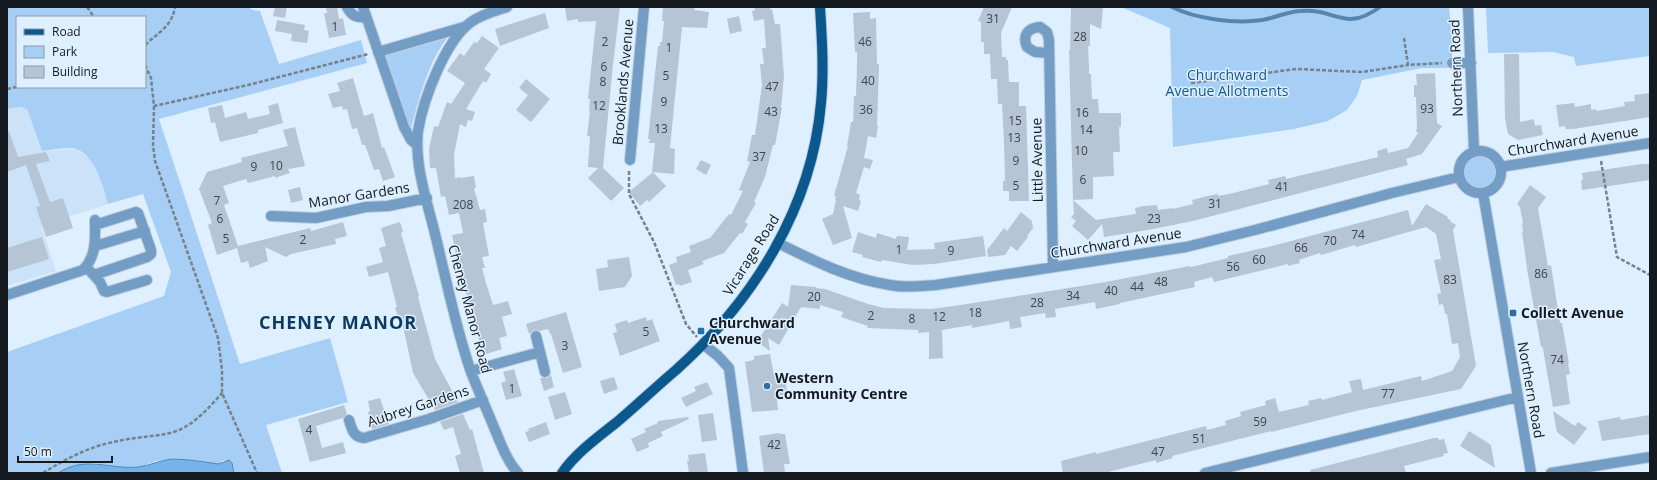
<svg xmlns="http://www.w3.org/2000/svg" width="1657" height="480" font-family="'Open Sans',sans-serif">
	<rect width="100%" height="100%" fill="#deefff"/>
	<path fill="#cce2f8" d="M20,107L27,109L42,151L76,149L90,159L100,179L108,204L41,226L56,271L7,286V109Z"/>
	<path fill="#a7cff5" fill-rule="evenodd" d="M7,7H247L253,10L260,11L279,64L361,40L367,63L159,119L240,364L330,338L348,402L266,425L282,473H234V468L224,460L219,464L190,460L172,459L156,461L140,467H120L94,463L69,467L58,473H7V352L164,296L171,272L143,194L108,204C103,187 95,155 76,149C68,147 51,150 42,151L27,109L20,107L7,109ZM17,17H145V87H17Z
		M1121,7H1449L1452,36V68H1422L1362,80L1357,96L1347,110L1328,121L1294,129L1173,147L1170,28Z
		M1486,7H1650V56L1576,66L1574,57L1553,52L1488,53Z
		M447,38C427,65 418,101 410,133L384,56Z
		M1462 172a17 17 0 1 1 34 0a17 17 0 1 1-34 0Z"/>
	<path fill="#74b3ec" stroke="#5885af" d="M172,459L190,460L219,464L229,460L232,463L234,473H58C86,455 110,470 139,467C151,465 161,460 172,459Z"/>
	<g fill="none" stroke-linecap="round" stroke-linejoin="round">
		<path stroke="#5885af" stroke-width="4" d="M1172,7C1196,19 1235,24 1262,20C1275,18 1288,11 1301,11C1336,8 1344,33 1380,7"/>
	</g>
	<path fill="#b5c5d5" d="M275,7H287L285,18L273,16Z
		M326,7H337L339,19L343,18L346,35L329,38L324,13H327Z
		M565,7H620L613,64L603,168L624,188L611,201L588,178L598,168L588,167L590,136H587L590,111H589L590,99H588L596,21L578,22V19L567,21Z
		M663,7H695L694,10L709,12L707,28L682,27L670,148L675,149L674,174L652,172L655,143H649L650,139H648L658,46H660V42H662L664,21H662Z
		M754,7H770V10L772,9L775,24H780L784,76L781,108H782L775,145H773L765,177L754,202L756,203L745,222L748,224L742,234L740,233L724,253L702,261L704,264L688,270L692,282L680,286L679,284L676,285L669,265L677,262L676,257L691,252L689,246L710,238L729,214L731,215L743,191L739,190L750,162L747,161L752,135H755L762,85L760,64H764L762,48H766L764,19L754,21L752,11L755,10Z
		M984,7H1012L1001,33L1002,57H1006V60H1008L1009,82H1019V106H1026L1029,201H1009V191H1003V181H1005L1004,142L1002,104H998L997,79H991L990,54H984V42H981V22L978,21Z
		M1071,7H1103L1101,29L1090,24V46H1088L1089,66V74H1091L1092,99H1098L1099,113H1121V127H1119L1120,152H1113L1114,176L1093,177V199L1073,200L1069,50H1070Z
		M870,12V19L876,18L877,64H879L877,126H878L876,138L868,136L864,158L873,160L870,169L864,167L856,193L860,195L859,200L861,201L858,211L843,206L852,238L833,245L822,219L833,214L836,200H835L836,197L834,196L848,146H847L851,122H853L854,96H856L857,65V52H855L853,13Z
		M545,13L549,28L500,46L495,29Z
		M739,16L742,31L730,34L727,19Z
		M277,20L305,25L304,30L309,31L307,43L291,41L292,34L275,31Z
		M482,36L499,48L484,69L491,74L486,83L483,81L466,109L475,112L472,121L468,120L466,127L460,124L454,155L455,178L460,177L461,178L474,176L476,188H474L480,210L485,209L487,222L483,223L489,256L482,257L485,268H482L486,283L493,305L508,301L512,314L502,317L507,336L499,338L502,349L483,355L457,259L452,235L463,233L459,213L449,215L445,196L441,197L436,168H430L429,149L434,126L438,127L447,102L451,104L465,83L447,71L460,53L464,56L474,42L477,43Z
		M1504,54H1519L1520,122L1534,119L1535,126L1541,125L1543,135L1518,140L1508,134L1505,118Z
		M1435,73L1437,123L1442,126L1422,154L1406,159L1408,165L1193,221L1148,230L1104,237L1102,224L1088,240L1072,226L1076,221L1071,217L1074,214L1073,200L1096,220L1136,214L1135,208L1144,206L1157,205L1158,210L1173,208V209L1193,204L1192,200L1207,196L1218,194V196L1229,194L1269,184L1268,180L1285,176L1286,179L1378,157L1377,151L1387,148L1388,153L1408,148L1418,133L1416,131L1417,128L1416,97H1414V85H1417L1416,74Z
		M353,78L364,116L373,113L382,148L384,147L395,177L383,181L379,169L374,170L365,145H362L357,128L352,129L347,109L343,110L342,106L333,108L328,94L340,91L337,83Z
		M526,79L550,99L531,122L516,110L528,95L519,88Z
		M1650,93V117L1573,129H1566L1565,126L1559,127L1556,105L1574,103L1575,107L1591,104V110L1596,109L1597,111L1625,106L1624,102L1635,101L1634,95Z
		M278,103L283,123L258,130V133L220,142L215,122L211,123L208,108L222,105L225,118L246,112L248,119L270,114L268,106Z
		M295,127L305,166L288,169L290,173L275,178V176L248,183L246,179L223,186L229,203L224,205L238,246L310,228L311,231L343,222L347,236L335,239L336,244L291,254L286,257L265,247L268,261L250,268L248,261L241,263L237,248L217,255L208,225L212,223L199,189L207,172L242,162L241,158L288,146L283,130Z
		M9,131L18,157L46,152L50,161L36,164L50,202L63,198L73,228L46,237L36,207L40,206L26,165L7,172V132Z
		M701,160L711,165L706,175L696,169Z
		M1642,164H1650V180L1582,190L1581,180H1583L1582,173Z
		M653,172L666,186L649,202L647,200L640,206L629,192Z
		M1530,185L1546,197L1538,208L1548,266L1551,265L1560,323H1562L1569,363L1568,364L1570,374L1566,375L1570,404L1553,407L1543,349L1542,346L1541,347L1528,275L1522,232H1523L1522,223H1523L1520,207L1517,204Z
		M300,187L303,200L291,203L288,190Z
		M1426,204L1448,217L1447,218L1451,221V222L1456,225L1453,230L1476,366L1461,389L1356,411L1271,432V431L1172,456L1173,458L1156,463V460L1104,473H1063L1061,461L1096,452V454L1206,426L1207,430L1226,425L1225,421L1241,416L1240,412L1266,405L1265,401L1275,398L1279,412L1309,405L1308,401L1321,398L1322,400L1352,392L1349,381L1361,379L1363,390L1421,376L1422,381L1452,371L1460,357L1458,343L1452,344L1447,314H1445L1443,304L1439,305L1437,294L1441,293L1434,260L1441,259L1436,234L1426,227L1356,247L1355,245L1321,255L1320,253L1299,260L1300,263L1288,266V264L1214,282L1212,277L1194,282L1195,287L1120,303V304L1096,309L1095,302L1055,309L1056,317L1046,318L1045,313L1020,317L1022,327L1010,329L1009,321L972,328V325L942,330L943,358L929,359V332L918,333V330L867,328L868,326L841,317L843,312L820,305V309L801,307L779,345L768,338L770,351L757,342L782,303L788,307L791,285L816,287V288L825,289L868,304L884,308L931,309L954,306L1100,283L1190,266L1191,267L1228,258V256L1276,245L1408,210L1412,226Z
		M1021,212L1032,221L1033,228L1027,236L1028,237L1017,251L1011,246L1005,255L988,257L987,250L1004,228L1007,231Z
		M400,222L403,232L401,233L419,296L418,297L435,359L458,402L435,410L413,373L402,321H399L395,307H397L388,272L369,277L366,267L383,262L379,248L386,246L381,228Z
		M858,232L876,238L877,233L896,239L897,236L909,237L907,250L935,249L934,243L983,236L986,256L934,264L913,265L882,260L881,262L862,257L863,255L852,252Z
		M42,237L49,259L7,272V248Z
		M629,257L632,276L625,287L599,291L596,269L608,267L607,260Z
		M566,312L582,367L563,373L551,334H550L548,329L540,331L534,330L529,334L526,324Z
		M646,317L647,321L652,319L660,341L620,356L613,333L617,332L615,324L627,320L628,323Z
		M770,354L774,375L784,373L788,398L777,399L778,410L752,412L745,362L754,360V356Z
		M514,369L522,396L506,400L501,383L506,381L503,372Z
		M551,375L554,387L544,391L540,378H547Z
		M614,377L618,389L604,394L600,381Z
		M707,382L713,394L686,407L681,398L696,391L694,387Z
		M565,392L572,414L555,420L548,397Z
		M380,398L389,424L372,429L368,412L370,411L368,401Z
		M344,405L347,414L343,418L316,426L322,448L343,442L346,453L310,462L298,419Z
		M1553,411L1575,426L1578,422L1587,428L1574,445L1557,432Z
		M713,413L717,440L702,442L698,415Z
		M463,414L470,430L472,429L484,473H460L455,456L461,454L453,427L444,430L440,422Z
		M1649,415L1650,434L1602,441L1598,421L1620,417L1621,420Z
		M688,417L689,419L661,432L663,436L648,443L649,447L637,452L631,439L646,432L644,429L658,423V421Z
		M546,422L550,434L529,442L525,432L529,431L528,429Z
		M1469,431L1491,445L1495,468L1460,446Z
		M779,433V434H785L790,464H784L785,473H764L759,436Z
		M1434,438H1438L1439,440L1444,439L1448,453L1443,454L1444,456L1404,466L1406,473H1311L1310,470Z
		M705,453L708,473H689L687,461H689L688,455Z"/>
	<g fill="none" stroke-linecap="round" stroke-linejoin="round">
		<g stroke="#becddb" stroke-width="12">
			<path id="minor" d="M347,7C352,16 356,18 366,17
				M363,7L404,127L411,140L417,145
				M507,7C495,11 482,14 471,22C445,41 423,100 418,131C414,166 428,204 436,238C447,283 456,329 471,372C478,390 486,408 493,425C500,441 506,460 518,473
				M1468,7L1474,151
				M378,52L464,27
				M1049,53L1035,52L1027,47C1022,35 1028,28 1040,27L1047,32L1049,40L1053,267
				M1452,63H1471
				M1459 172a21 21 0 1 1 42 0a21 21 0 1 1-42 0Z
				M630,160L644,7
				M1500,167L1650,143
				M1483,193L1531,473
				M271,216L316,218L366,207L388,206L427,198
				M778,243C814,261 850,279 890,285C905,288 921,286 936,285L1186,247L1255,230L1392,193L1459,177
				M95,246L145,231
				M90,271L100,282L104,291L107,292L147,280
				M94,275L147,257L151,254V250L138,213L136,212L95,225
				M7,295L83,270C97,256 95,238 95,220
				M536,336L545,372
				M703,344L718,356L729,368L743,473
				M471,371L540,352
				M349,420C352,429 353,437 364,438L429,419L483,400
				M1205,473L1518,397
				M1551,473L1650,457"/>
		</g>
		<g stroke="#becddb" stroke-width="12">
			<path id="major" d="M562,473C576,453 598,437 617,422C637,405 656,387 676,370C753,301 812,208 821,103C824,71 822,39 820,7"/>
		</g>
		<path stroke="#76818b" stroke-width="2.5" stroke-dasharray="4 2" stroke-linecap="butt" d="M87,7L94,17
			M1404,38L1408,65L1442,63
			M145,45C159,32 172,26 175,7
			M145,65L151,78L154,106L248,85L368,54
			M1191,83L1296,69L1362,72L1408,65
			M7,89L17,87
			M154,106L153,145L155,161L218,338L222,370V393L257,473
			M1601,161L1617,257L1650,275
			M629,171V194L654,242L686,324L697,337
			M43,473C67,458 91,446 118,441C135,437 153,437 170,433C191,428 208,409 222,393"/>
		<use href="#minor" stroke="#739dc4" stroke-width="10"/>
		<use href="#major" stroke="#0b588e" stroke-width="10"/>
	</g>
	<g fill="#2c6da3" stroke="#deefff" stroke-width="1.5">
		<rect x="1509" y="309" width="8" height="8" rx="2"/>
		<rect x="697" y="327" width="8" height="8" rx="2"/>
		<circle cx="767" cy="386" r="4"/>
	</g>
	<g text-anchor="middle" stroke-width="3" stroke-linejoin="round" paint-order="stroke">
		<g font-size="12" fill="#3d454d">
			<text x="993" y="23">31</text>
			<text x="335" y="31">1</text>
			<text x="1080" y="41">28</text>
			<text x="605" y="46">2</text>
			<text x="865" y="46">46</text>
			<text x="669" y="52">1</text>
			<text x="604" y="71">6</text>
			<text x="666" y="80">5</text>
			<text x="868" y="85">40</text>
			<text x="603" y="86">8</text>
			<text x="772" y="91">47</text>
			<text x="664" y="106">9</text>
			<text x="599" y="110">12</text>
			<text x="1427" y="113">93</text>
			<text x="866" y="114">36</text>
			<text x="771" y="116">43</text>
			<text x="1082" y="117">16</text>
			<text x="1015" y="125">15</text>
			<text x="661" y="133">13</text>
			<text x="1086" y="134">14</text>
			<text x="1014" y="142">13</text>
			<text x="1081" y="155">10</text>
			<text x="759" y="161">37</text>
			<text x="1016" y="165">9</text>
			<text x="276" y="170">10</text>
			<text x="254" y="171">9</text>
			<text x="1083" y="184">6</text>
			<text x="1016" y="190">5</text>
			<text x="1282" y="191">41</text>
			<text x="217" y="205">7</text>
			<text x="1215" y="208">31</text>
			<text x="463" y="209">208</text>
			<text x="220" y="223">6</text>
			<text x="1154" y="223">23</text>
			<text x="1358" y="239">74</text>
			<text x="226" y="243">5</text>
			<text x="303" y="244">2</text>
			<text x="1330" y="245">70</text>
			<text x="1301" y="252">66</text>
			<text x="899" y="254">1</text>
			<text x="951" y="255">9</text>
			<text x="1259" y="264">60</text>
			<text x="1233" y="271">56</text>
			<text x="1541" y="278">86</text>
			<text x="1450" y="284">83</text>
			<text x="1161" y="286">48</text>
			<text x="1137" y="291">44</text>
			<text x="1111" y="295">40</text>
			<text x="1073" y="300">34</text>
			<text x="814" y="301">20</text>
			<text x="1037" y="307">28</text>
			<text x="975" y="317">18</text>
			<text x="871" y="320">2</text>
			<text x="939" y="321">12</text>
			<text x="912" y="323">8</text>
			<text x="646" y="336">5</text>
			<text x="565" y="350">3</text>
			<text x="1557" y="364">74</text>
			<text x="512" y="393">1</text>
			<text x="1388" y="398">77</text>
			<text x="1260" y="426">59</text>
			<text x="309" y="434">4</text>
			<text x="1199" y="443">51</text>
			<text x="774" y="449">42</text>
			<text x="1158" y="456">47</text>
		</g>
		<g font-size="14" fill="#151a20" stroke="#deefff">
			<text transform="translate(1456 68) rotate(-92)" y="5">Northern Road</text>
			<text transform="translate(623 82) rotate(-85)" y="5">Brooklands Avenue</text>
			<text transform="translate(1573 141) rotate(-9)" y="5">Churchward Avenue</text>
			<text transform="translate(1037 160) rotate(-91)" y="5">Little Avenue</text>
			<text transform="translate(359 195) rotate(-9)" y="5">Manor Gardens</text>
			<text transform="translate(1116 243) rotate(-9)" y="5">Churchward Avenue</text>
			<text transform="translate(751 255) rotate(-58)" y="5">Vicarage Road</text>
			<text transform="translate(470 309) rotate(75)" y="5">Cheney Manor Road</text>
			<text transform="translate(1531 390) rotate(80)" y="5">Northern Road</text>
			<text transform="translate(418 406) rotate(-18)" y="5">Aubrey Gardens</text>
		</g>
		<g font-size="14" fill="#12588c" stroke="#deefff">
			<text x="1227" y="80">Churchward<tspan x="1227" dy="16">Avenue Allotments</tspan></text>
		</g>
		<g font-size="14" font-weight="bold" fill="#151a20" stroke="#deefff" text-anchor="start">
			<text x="1521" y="318">Collett Avenue</text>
			<text x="709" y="328">Churchward<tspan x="709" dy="16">Avenue</tspan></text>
			<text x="775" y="383">Western<tspan x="775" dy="16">Community Centre</tspan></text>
		</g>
		<g font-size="18" font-weight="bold" letter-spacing="1" fill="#0c3b60" stroke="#deefff">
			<text x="338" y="329">CHENEY MANOR</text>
		</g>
	</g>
	<rect width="1657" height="480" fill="none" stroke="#151a20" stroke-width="16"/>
	<rect x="16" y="16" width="130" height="72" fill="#deefff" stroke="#8e9aa6"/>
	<rect x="24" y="29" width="20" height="6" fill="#0b588e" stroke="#8e9aa6"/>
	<text x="52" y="36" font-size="12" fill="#151a20">Road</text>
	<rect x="24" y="46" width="20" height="12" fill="#a7cff5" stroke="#8e9aa6"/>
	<text x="52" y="56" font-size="12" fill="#151a20">Park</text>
	<rect x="24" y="66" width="20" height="12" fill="#b5c5d5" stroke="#8e9aa6"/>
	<text x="52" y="76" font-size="12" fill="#151a20">Building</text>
	<path d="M18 456v6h94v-6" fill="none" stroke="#151a20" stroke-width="2"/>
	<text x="24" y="456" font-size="12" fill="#151a20" stroke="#deefff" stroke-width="3" paint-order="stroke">50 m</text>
</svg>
